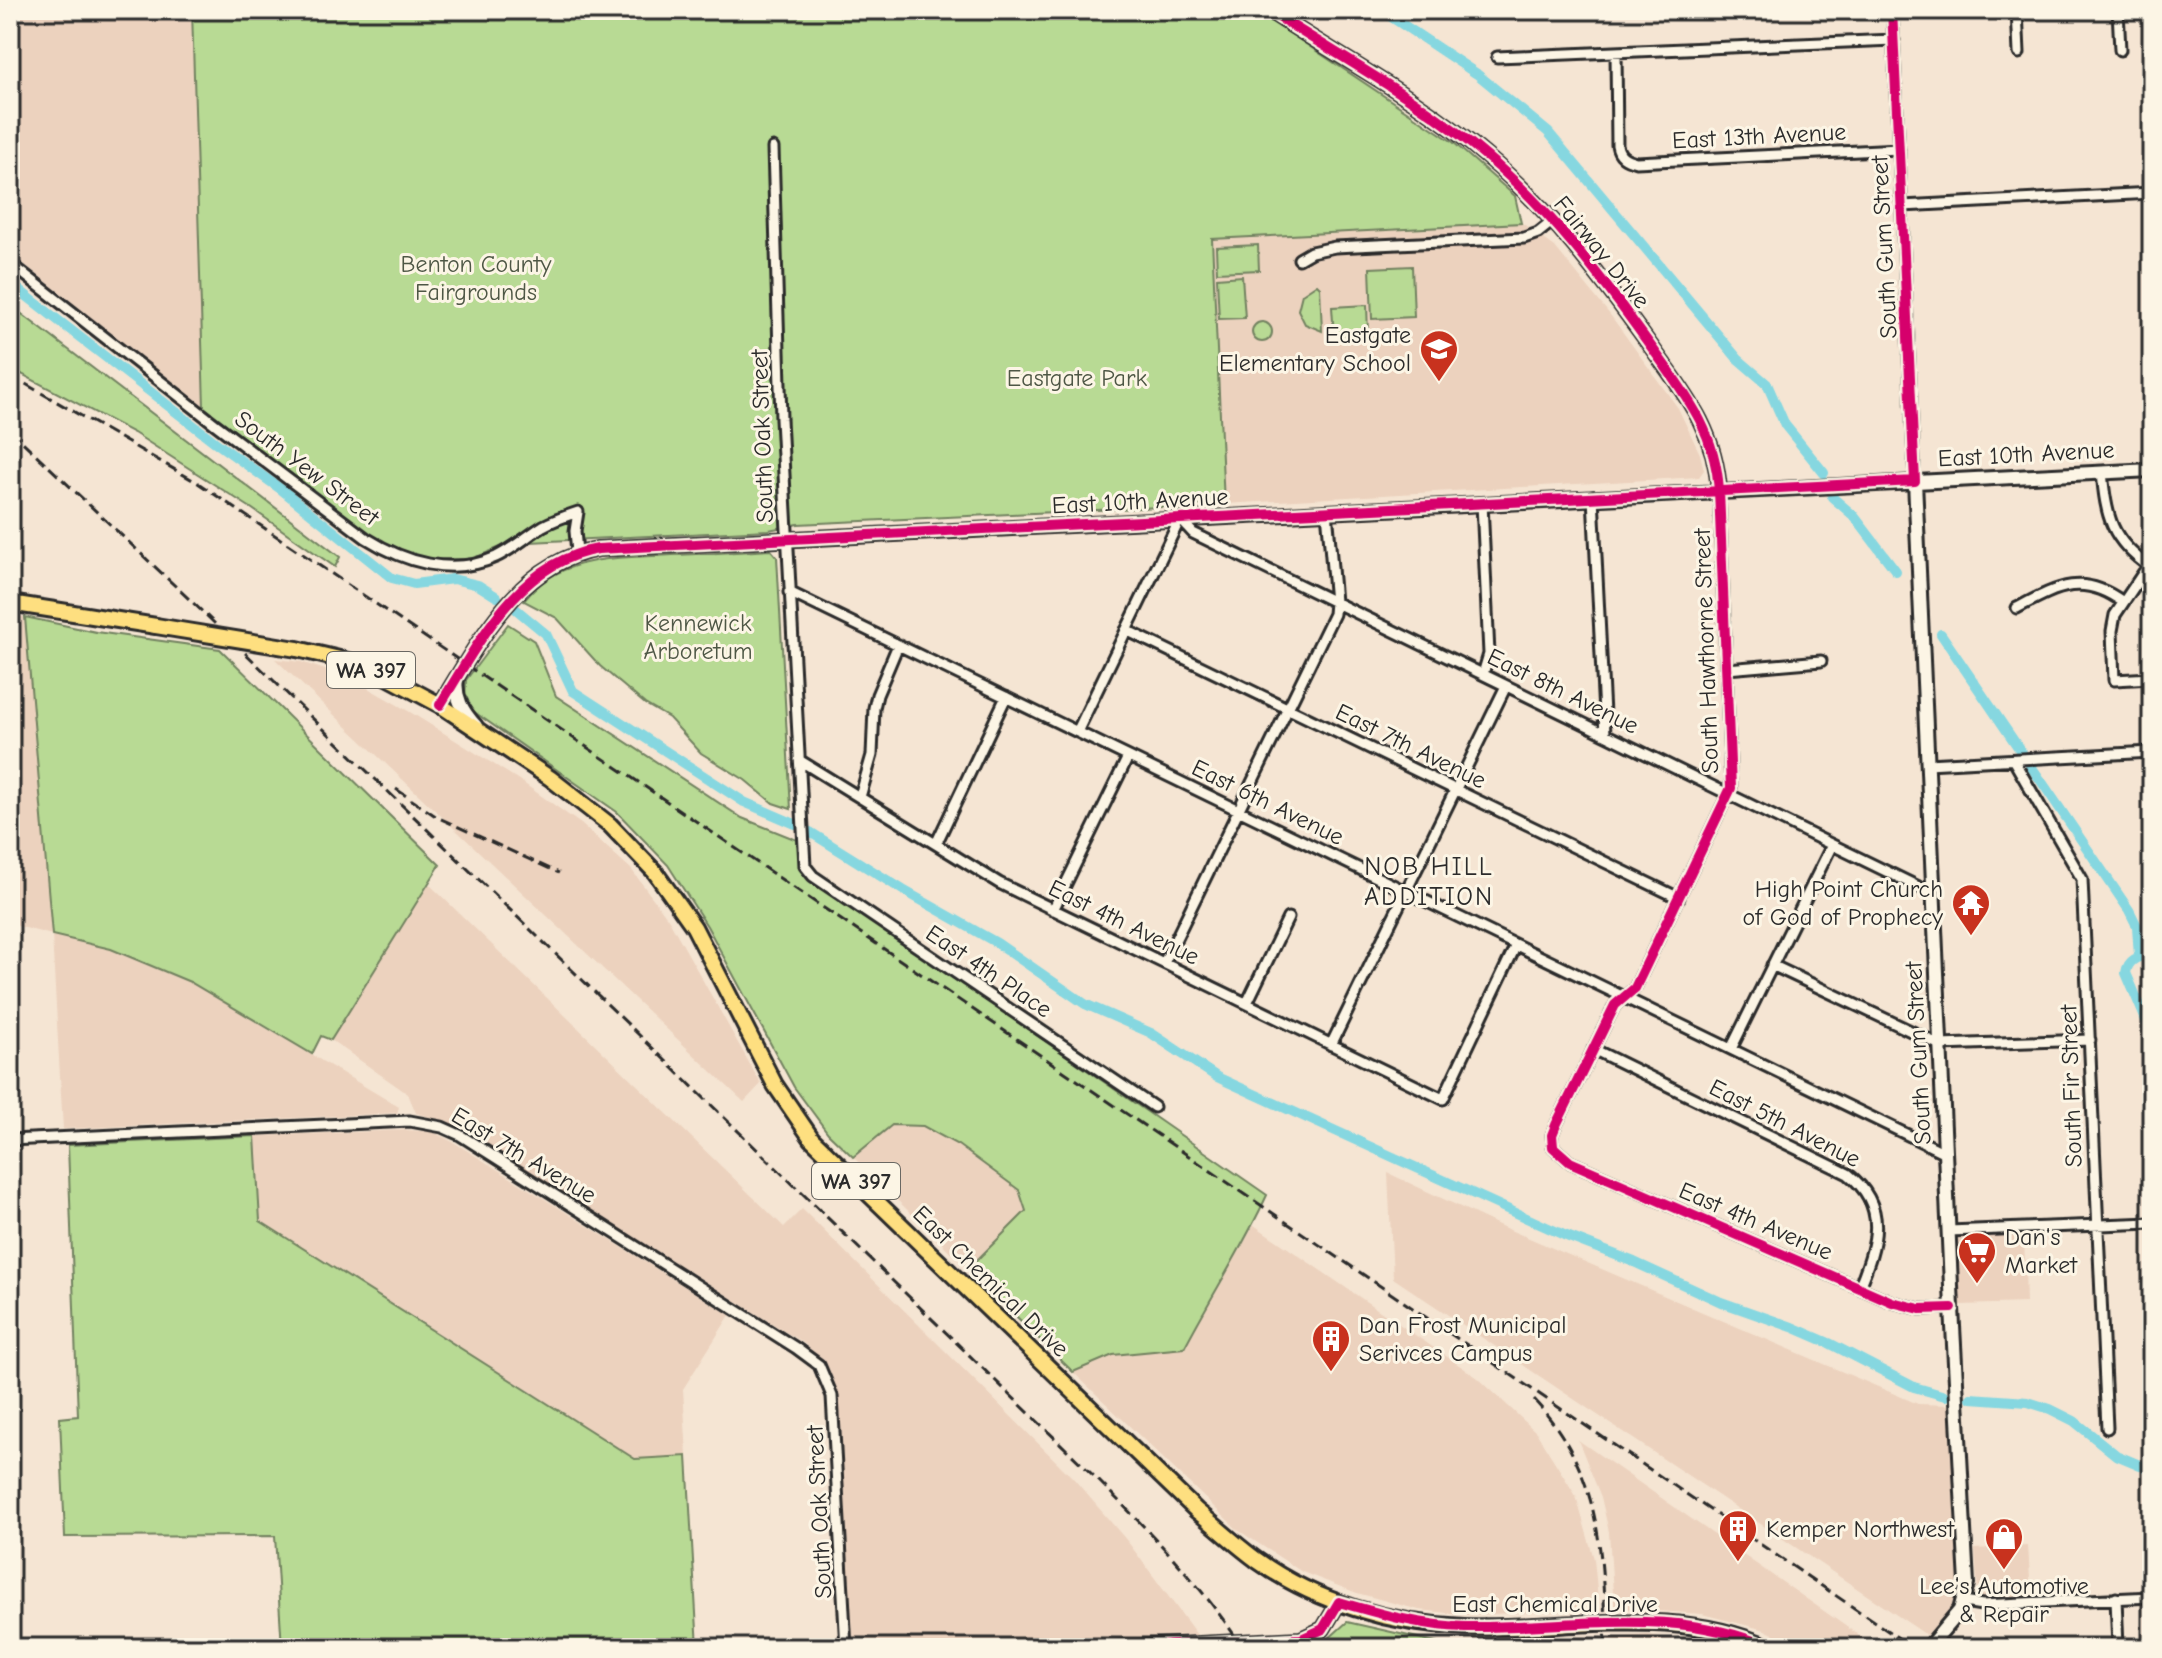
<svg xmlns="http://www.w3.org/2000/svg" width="2162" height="1658" font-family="'Comic Neue',sans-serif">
	<rect width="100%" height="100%" fill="#f5e5d3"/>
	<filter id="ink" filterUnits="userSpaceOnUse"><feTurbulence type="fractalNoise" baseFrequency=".0125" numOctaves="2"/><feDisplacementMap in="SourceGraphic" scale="16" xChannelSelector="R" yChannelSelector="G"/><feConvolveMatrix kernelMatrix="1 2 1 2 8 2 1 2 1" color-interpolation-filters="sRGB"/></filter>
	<g filter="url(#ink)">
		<path fill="#ecd2be" d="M10,10H192L204,407L10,253Z
			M1522,223L1555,247L1611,316L1678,408L1700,454L1704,470L1699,477L1224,504L1212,239Z
			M10,616L25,617L52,935L111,949L190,982L399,1107L397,1113L63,1129L52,935L10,924Z
			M275,659L301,662L352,679L410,712L519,780L581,824L631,869L669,920L761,1084L744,1102Z
			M428,883L784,1227L802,1209L1073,1478L1128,1542L1197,1635L940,1648H853L839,1396L829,1369L805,1344L453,1124L416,1113L408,1094L331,1040Z
			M892,1125L923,1126L958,1145L1019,1190L1027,1211L968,1269L853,1157Z
			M407,1130L433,1132L455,1143L730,1315L683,1389L687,1456L635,1459L260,1221L255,1136Z
			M1388,1173L1503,1227L1918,1404L1949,1405L1959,1600L1928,1636L1393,1278Z
			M1254,1225L1478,1378L1536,1432L1576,1496L1594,1559L1599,1609L1468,1615L1419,1610L1357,1593L1302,1572L1238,1530L1073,1372L1113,1355L1184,1348L1207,1304Z
			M2024,1232L2026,1303L1960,1305L1958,1235Z
			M1578,1440L1877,1648H1801L1765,1630L1702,1614L1614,1608L1609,1532L1601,1497Z
			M2028,1546L2031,1595L1980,1597L1978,1594L1975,1549Z
			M1647,1635L1694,1643V1648H1558V1642Z"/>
		<path fill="#b8da94" stroke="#728260" stroke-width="2" d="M192,10H1255L1453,142L1515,196L1521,223L1212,239L1224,504L798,524L769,530L510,543L472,559H424L380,542L204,407Z
			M1258,245L1259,270L1217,272L1216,247Z
			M1412,266L1414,317L1372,319L1370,268Z
			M1242,276L1245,318L1219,319L1217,278Z
			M1317,284L1320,287L1322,331L1305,324L1298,310L1302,294Z
			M10,305L340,557L335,567L251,508L134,433L10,368Z
			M1367,305L1368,334L1334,336L1332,307Z
			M1252 332a10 10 0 1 1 20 0a10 10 0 1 1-20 0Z
			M771,550L777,557L791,809L773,803L745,780L701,753L669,718L645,704L600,666L557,618L524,601C559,554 620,558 672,555C705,554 738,552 771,550Z
			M25,617L96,632L220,649L440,865L331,1040L321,1036L312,1054L190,982L111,949L52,935Z
			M508,624L534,641L556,696L742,818L797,840L800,865L810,878L1267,1195C1243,1248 1211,1296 1184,1348L1113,1355L1073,1372L968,1269L1026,1211L1019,1190L958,1145L923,1126L892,1125L853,1157L828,1133L794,1087L707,926L668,865L617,812L470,709L465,698L466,680Z
			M255,1136L260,1221L635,1459L687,1456L698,1648H282L275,1536L65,1537L60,1418L78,1416L68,1145Z
			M1347,1622L1449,1645L1558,1642V1648H1302L1327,1640Z"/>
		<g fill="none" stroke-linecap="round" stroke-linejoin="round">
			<path stroke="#86d7e0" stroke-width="10" d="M1381,10L1477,74L1548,132L1738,359L1767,384L1785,425L1824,473
				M10,283L215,442L282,490L392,578L414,584L453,579L478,585L497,597
				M1832,497L1854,516L1896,571
				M517,610L546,634L573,691L744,802L795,824
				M1941,634L2129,910L2137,926L2139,957
				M810,832L903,890L997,943L1085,1004L1151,1033L1217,1077L1564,1235L1634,1262L1721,1302L1792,1327L1829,1343L1914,1387L1945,1396
				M2151,954C2138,957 2128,959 2126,973L2152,1034
				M1971,1398L2028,1402L2050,1409L2074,1421L2116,1455L2152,1470"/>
			<g stroke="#2b2b2b" stroke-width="15">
				<path id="street" d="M1892,10L1915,481
					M2017,10L2019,53
					M2118,10L2120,50
					M1616,52L1617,145C1619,156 1625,159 1636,162L1899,149
					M1497,57L1894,40
					M773,148L781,419L805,866L813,876L1154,1107
					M1902,206L2152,193
					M1299,259L1311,252L1335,247L1524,238L1538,233L1553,221
					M10,263L215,424L366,538C404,562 452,577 496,557C513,549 527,536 543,526C554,520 566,516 578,512L575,531L577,552
					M2102,472C2106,517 2111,540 2150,567
					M1719,490L1731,788L1635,988L1615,1005L1556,1125L1552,1135L1553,1147L1570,1162L1892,1302L1920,1309L1952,1308
					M1593,497L1605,734
					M1482,503L1489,654L1483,674
					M2152,560L2115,615L2112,631L2114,680L2152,678
					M789,592L1945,1153
					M2017,608C2057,587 2082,572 2123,602
					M1126,630L1679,898
					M1727,669L1821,661
					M1077,732L1180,519L1193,533L1933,894
					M799,760L999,883L1443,1099L1516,945
					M2014,761L2082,879L2107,1428
					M1927,764L2152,752
					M860,797L872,755L874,708L877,695L898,645
					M936,844L1006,697
					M1053,910L1128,757
					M1164,963L1334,614L1335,602L1327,511
					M1772,965L1940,1045L2090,1040
					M1247,1003L1288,918
					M1331,1045L1506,686
					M1593,1049L1848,1174C1889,1206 1877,1245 1859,1287
					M1731,1049L1832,845
					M10,1140L410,1121L442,1127L460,1135L796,1348L819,1365L832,1396L846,1648
					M1949,1231L2152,1223
					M2116,1598L2118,1648
					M1964,1602L1982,1605L2152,1597"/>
			</g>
			<g stroke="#2b2b2b" stroke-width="18">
				<path id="secondary" d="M1268,10C1341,58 1420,99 1486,156C1550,209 1601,277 1650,345C1684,393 1715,428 1719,490
					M1915,481L1952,1308L1967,1584L1960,1610L1928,1648
					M457,678C454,697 463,712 476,726
					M440,705C479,642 519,562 598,549L2152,470
					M1118,1648L1301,1639L1323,1629L1339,1602"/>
			</g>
			<g stroke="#2b2b2b" stroke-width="20">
				<path id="primary" d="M10,603L156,626
					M297,649L352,662L384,675L440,705L550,778L610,825L655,872L694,927L775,1085L812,1139L1197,1511C1217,1527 1237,1546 1258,1561C1315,1602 1394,1625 1464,1627C1567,1631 1672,1604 1770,1648"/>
			</g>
			<use href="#street" stroke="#fcf5e5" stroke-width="9"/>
			<use href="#secondary" stroke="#fcf5e5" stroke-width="12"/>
			<use href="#primary" stroke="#fedf80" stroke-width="14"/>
			<path stroke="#2b2b2b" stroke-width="3" stroke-dasharray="12 6" stroke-linecap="butt" d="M10,375L198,483L1913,1648
				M10,430L207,616L1098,1480C1150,1532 1202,1585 1243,1648
				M396,789L437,817L559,873
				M1534,1400C1603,1474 1602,1554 1606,1648"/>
			<g stroke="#2b2b2b" stroke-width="20" stroke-linecap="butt">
				<path id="primary-bridge" d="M156,626L297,649"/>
			</g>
			<use href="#primary-bridge" stroke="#fedf80" stroke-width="14"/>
			<g stroke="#fcf5e5" stroke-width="15">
				<path id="cycleway" d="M1268,10C1341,58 1420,99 1486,156C1550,209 1601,277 1650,345C1684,393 1715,428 1719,490L1731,788L1635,988L1615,1005L1556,1125L1552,1135L1553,1147L1570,1162L1892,1302L1920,1309L1952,1308
					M440,705C479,642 519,562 598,549L1915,481L1892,10
					M1118,1648L1301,1639L1323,1629L1339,1602C1380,1614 1422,1626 1465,1627C1567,1629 1673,1604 1770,1648"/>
			</g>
			<use href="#cycleway" stroke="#d6006c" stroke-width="10"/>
		</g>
	</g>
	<defs>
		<g id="school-pin" transform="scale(2)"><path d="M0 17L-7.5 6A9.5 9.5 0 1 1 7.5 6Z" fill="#c8321e" stroke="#fcf5e5"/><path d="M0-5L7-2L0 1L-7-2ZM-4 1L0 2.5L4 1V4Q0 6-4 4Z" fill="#fff"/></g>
		<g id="temple-pin" transform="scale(2)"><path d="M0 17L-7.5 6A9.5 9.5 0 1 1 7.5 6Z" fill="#c8321e" stroke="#fcf5e5"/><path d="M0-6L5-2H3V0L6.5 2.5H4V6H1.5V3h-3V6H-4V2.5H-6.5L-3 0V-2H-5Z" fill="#fff"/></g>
		<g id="supermarket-pin" transform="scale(2)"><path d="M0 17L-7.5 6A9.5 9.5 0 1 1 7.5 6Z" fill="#c8321e" stroke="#fcf5e5"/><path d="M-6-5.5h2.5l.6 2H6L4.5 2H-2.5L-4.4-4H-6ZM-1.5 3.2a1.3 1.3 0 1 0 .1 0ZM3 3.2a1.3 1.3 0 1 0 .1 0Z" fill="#fff"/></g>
		<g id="building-pin" transform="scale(2)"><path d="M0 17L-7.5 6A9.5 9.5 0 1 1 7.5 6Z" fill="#c8321e" stroke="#fcf5e5"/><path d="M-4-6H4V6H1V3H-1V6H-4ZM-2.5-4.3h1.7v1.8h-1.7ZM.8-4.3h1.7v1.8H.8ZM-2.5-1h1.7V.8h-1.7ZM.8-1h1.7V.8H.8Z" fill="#fff"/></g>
		<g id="shop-pin" transform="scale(2)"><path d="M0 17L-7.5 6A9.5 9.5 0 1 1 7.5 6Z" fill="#c8321e" stroke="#fcf5e5"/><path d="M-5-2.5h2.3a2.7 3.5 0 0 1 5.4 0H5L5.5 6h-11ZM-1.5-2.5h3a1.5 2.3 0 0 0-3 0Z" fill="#fff"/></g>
	</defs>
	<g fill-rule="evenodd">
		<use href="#school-pin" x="1439" y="349"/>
		<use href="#temple-pin" x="1971" y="903"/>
		<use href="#supermarket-pin" x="1977" y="1251"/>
		<use href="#building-pin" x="1331" y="1339"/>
		<use href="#building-pin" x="1738" y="1529"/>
		<use href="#shop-pin" x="2004" y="1537"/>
	</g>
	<g text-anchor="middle" stroke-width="6" stroke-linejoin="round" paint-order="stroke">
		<g fill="#fcf5e5" stroke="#6a6863" stroke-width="2">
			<rect x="327" y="652" width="88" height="36" rx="6"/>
			<rect x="812" y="1163" width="88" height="36" rx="6"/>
		</g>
		<g font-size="22" font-weight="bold" fill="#2b2b2b">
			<text x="371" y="678">WA 397</text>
			<text x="856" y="1189">WA 397</text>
		</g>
		<g font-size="24" fill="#2b2b2b" stroke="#fcf5e5">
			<text transform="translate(1759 136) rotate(-3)" y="8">East 13th Avenue</text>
			<text transform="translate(1884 247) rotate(-93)" y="8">South Gum Street</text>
			<text transform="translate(1602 252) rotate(51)" y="8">Fairway Drive</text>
			<text transform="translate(762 436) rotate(-92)" y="8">South Oak Street</text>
			<text transform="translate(2026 454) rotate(-3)" y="8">East 10th Avenue</text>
			<text transform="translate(307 468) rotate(37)" y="8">South Yew Street</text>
			<text transform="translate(1140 501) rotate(-3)" y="8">East 10th Avenue</text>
			<text transform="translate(1706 651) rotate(-92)" y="8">South Hawthorne Street</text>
			<text transform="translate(1563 691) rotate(26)" y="8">East 8th Avenue</text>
			<text transform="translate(1411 746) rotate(26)" y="8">East 7th Avenue</text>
			<text transform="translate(1268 802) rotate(26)" y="8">East 6th Avenue</text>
			<text transform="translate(1124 922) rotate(26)" y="8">East 4th Avenue</text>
			<text transform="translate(989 971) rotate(34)" y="8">East 4th Place</text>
			<text transform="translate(1918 1053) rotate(-93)" y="8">South Gum Street</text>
			<text transform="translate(2071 1086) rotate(-92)" y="8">South Fir Street</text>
			<text transform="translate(1785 1123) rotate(27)" y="8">East 5th Avenue</text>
			<text transform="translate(524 1155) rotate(31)" y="8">East 7th Avenue</text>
			<text transform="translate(1756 1221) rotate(23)" y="8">East 4th Avenue</text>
			<text transform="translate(991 1281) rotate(44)" y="8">East Chemical Drive</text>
			<text transform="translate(819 1512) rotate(-93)" y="8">South Oak Street</text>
			<text x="1555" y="1612">East Chemical Drive</text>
		</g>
		<g font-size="24" fill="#4e5745" stroke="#fcf5e5">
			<text x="476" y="272">Benton County<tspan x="476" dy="28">Fairgrounds</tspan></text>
			<text x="1077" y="386">Eastgate Park</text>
			<text x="698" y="631">Kennewick<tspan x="698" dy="28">Arboretum</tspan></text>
		</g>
		<g font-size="24" fill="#2b2b2b" stroke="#fcf5e5" text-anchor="start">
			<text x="1411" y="343" text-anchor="end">Eastgate<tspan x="1411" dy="28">Elementary School</tspan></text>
			<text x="1943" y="897" text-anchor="end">High Point Church<tspan x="1943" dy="28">of God of Prophecy</tspan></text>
			<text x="2005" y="1245">Dan's<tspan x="2005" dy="28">Market</tspan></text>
			<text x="1359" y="1333">Dan Frost Municipal<tspan x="1359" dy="28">Serivces Campus</tspan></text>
			<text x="1766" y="1537">Kemper Northwest</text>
			<text x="2004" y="1594" text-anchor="middle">Lee's Automotive<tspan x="2004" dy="28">&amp; Repair</tspan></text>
		</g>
		<g font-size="26" letter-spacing="2" fill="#2b2b2b" stroke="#fcf5e5">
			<text x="1429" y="875">NOB HILL<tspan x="1429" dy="30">ADDITION</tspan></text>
		</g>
	</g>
	<rect width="2162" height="1658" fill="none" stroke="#fcf5e5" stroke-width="40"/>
	<rect x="20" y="20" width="2122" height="1618" fill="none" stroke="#2b2b2b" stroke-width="3" filter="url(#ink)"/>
</svg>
